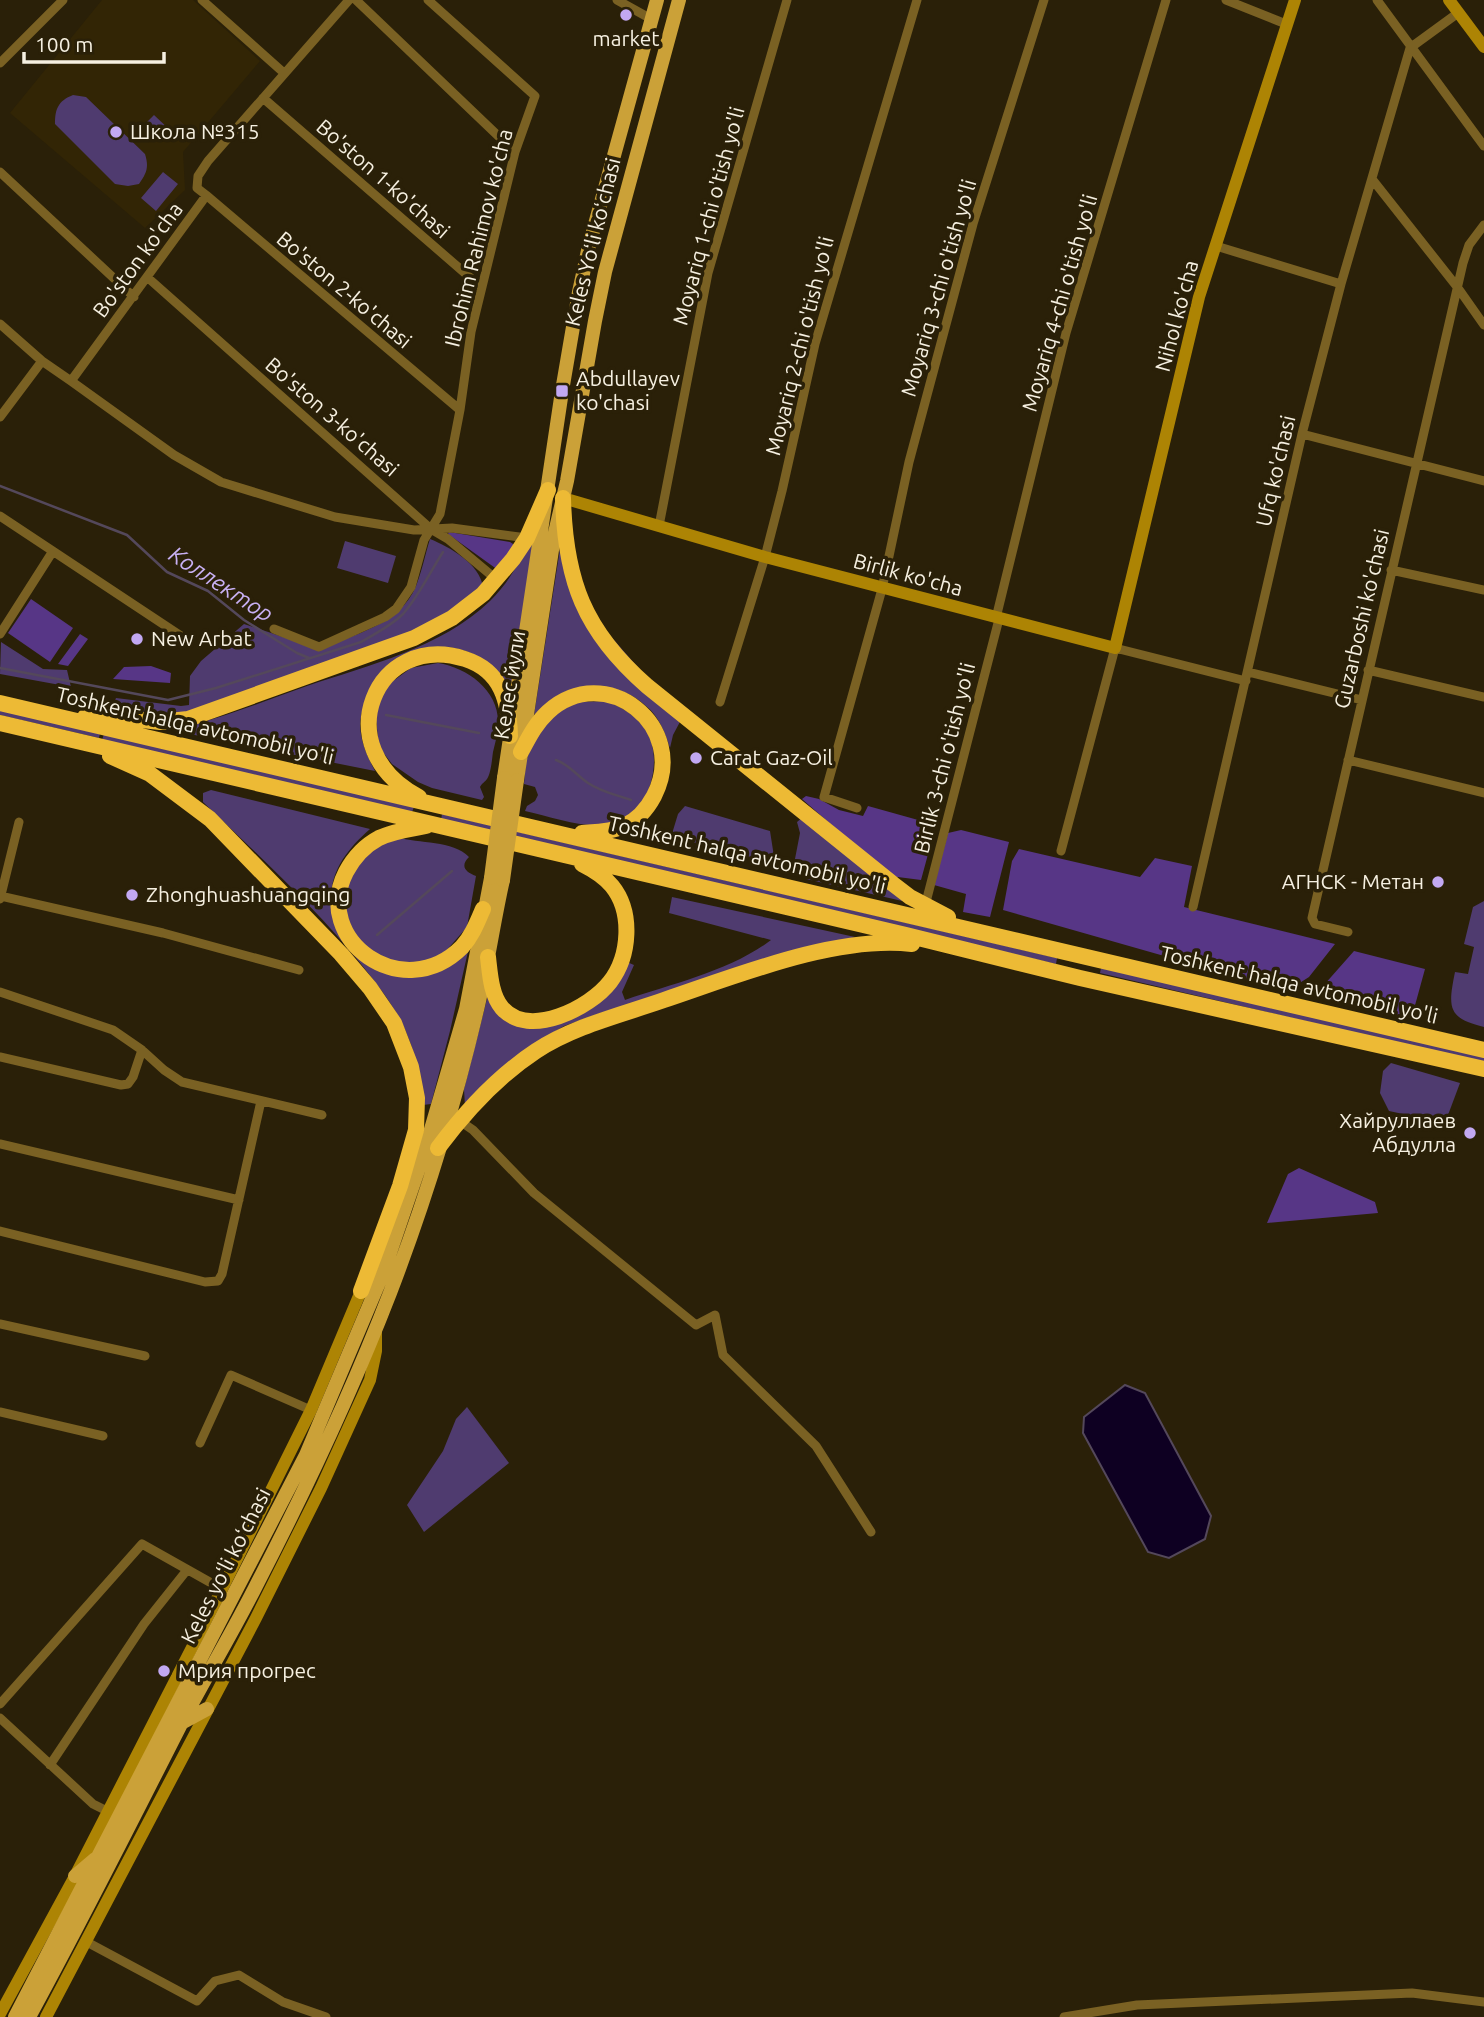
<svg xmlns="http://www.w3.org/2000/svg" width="1484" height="2017" font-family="Ubuntu,sans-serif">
	<rect width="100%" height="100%" fill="#2a2008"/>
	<path fill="#322505" d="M102,0H193L260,61L183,152L185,190L145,228L10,113Z"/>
	<path fill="#4f3b6f" d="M73,95L86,97L145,154C149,167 147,173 139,184L128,186L115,184L55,124C55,109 58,101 73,95Z
		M154,115L172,132L163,141L145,124Z
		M163,172L178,184L156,211L141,198Z
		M534,534L511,693C500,681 487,661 473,654C463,649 442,644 431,649C423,652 367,698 365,704C354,727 364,750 375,771L190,734V728L195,724C233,714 270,699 307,686C369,665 441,648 490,601C510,582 522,557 534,534Z
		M430,539C450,547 480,564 483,587L430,626L189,713H132L111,710L116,698L181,706L189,705L190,676L201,661L244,624L319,649C353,635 401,624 416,586C422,571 425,555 430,539Z
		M345,541L396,556L388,583L337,568Z
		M560,549L573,593L682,718L673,735L670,748C665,733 659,716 646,706C624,685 586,680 559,695C550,700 542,708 534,715Z
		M1,642L43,669L67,670L71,687L0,674Z
		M438,663C468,668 500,691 498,725C498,734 495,743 493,752C492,759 491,773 487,779C485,782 482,783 480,787L484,797L482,800L432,788L418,782L392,764L379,747L375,710L389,684L411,668Z
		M607,701C622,708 635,714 645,729C665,756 650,816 615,824C586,830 552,817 525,811L527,806L535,801L538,795L535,787L524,784L526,761L533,742L555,713L578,702Z
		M0,710L100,733L99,738L0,715Z
		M104,734L414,807L412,812L102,740Z
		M211,790L370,829C345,851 325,877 333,913C335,923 339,934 347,941C357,951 404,969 420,976L443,969L469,947L450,1031L431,1104L423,1105C420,1082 417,1058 408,1037C398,1010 379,987 361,964C314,906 258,855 203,802V793Z
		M685,806L770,831L775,863L671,837L678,814Z
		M442,814L1057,958L1056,964L441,820Z
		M803,817L911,903L806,879L794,864L800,833L797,822Z
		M397,837C419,844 453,840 469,857C460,866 465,872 476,876L467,927L438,960L394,965L361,945L350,927L344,908L345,887L366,852Z
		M672,897L855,937L604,1012L564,1026L529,1047L465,1107L464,1089L489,991L492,1002L551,1024L627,962L634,965L622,992L625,1000C672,984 732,970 771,940L669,913Z
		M1484,901V1027C1447,1018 1448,1007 1455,972L1468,974L1474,947L1464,944L1473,907Z
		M1101,968L1484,1057V1063L1100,973Z
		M1391,1063L1460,1083L1445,1123L1389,1111L1380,1093L1383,1071Z
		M467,1407L509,1463L424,1532L407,1505L443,1451L456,1419Z"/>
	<path fill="#573686" d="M449,532L510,542L513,544L514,548L498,570L448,534Z
		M31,599L73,628L50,662L8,633Z
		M80,634L88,639L68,666L58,664Z
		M151,666L171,673L170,683L113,679L124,667Z
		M806,796L819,799L839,810L863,816L868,806L936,825L921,880L890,876L802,799Z
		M961,830L1009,842L990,917L963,912L966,894L934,885L948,833Z
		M1019,849L1140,877L1155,858L1192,866L1184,907L1335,944L1309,977L1287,991L1003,910L1012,861Z
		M1354,951L1425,969L1414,1009L1406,1020L1316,994Z
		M1299,1168L1375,1202L1378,1213L1267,1223L1288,1174Z"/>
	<path fill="#0e0022" stroke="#54485b" stroke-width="2" d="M1125,1385L1145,1393L1211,1516L1205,1539L1169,1558L1148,1552L1083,1433L1084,1417Z"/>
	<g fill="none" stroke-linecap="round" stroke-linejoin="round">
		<path stroke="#54485b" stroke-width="2.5" d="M0,486L127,535L167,572L208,591L244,620L297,653L309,658
			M0,668L168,700L216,688L361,642C375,634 392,625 403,614C419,596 430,572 443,552
			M386,715L479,733
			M556,760C570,765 577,776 588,783C601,792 617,795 631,800
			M377,935L452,871"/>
		<path stroke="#7a6123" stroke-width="9" d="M202,0L284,73
			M356,0L515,152
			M617,0L653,20
			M1226,0L1286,24
			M1377,0L1484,146
			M1410,48L1458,13
			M0,63L63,0
			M263,98L481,287
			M0,172L134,297
			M1372,179L1458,288L1484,325
			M206,195L460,410
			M1216,246L1341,284
			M147,277L431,529L448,539L497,580
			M0,324L42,361L71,381L174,455L221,482L335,517L414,530L452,528L527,538
			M71,381L203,200L206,195L197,188L198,176L208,161L349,0
			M0,417L42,361
			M1302,434L1484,481
			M0,516L181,636
			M659,526L708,273L787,0
			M1391,570L1484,590
			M996,618L1066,333L1166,0
			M274,629L319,647L385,617L396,609L411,587L424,540L440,514L460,410L471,332L515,152L535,96L428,0
			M0,634L53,551
			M1368,670L1484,697
			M1248,672L1362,700
			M720,702L765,557L782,491L815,344L917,0
			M1348,760L1484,793
			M857,808L824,797L882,589L909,462L973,224L1044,0
			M1061,851L1115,648L1246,681
			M0,896L163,933L299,970
			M0,899L19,822
			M925,906L999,619
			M1193,907L1302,434L1341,284L1410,48
			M1348,932L1315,924L1312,918L1463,263L1469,245L1484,225
			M0,992L113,1030L142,1050L164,1070L182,1082L322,1115
			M0,1057L121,1085L128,1084L133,1077L142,1050
			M460,1121L473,1130L534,1193L696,1325L715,1315L723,1355L816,1446L871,1532
			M0,1144L239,1200
			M0,1231L205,1282L218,1281L222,1274L261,1101
			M0,1324L145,1356
			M0,1412L103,1436
			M200,1443L231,1375L311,1410
			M0,1704L142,1544L222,1589
			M0,1718L93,1804L107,1811
			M50,1765L144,1624L187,1570
			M85,1941L197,2001L215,1981L239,1975L283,2002L326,2017
			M1064,2017L1137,2005L1412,1993L1484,2002"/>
		<path stroke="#ad8404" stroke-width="12" d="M1449,0L1484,47
			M563,498L765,557L1115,648L1199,297L1295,0
			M0,2014L75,1876L222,1589L311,1410L361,1291
			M46,2017L256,1618L321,1488L370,1380L376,1351V1330"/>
		<path stroke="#cba138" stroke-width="14" d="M504,778L562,391L579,292L589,246L657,0
			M517,780L554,537L567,481L595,321L605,272L679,0
			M183,1722L207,1709
			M75,1876L95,1859
			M15,2017L306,1455L383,1273L425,1150L466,1009L491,878
			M29,2017C82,1920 131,1822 181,1724C206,1676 234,1630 258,1582C306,1489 352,1391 390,1293C424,1204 454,1107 476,1014C487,970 493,924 503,880"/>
		<path stroke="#edba35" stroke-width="16" d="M563,498C565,580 584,631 647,686L893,884L910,897L948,917
			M0,703L1484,1050
			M85,717L107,716L160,722L188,719L414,638L452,618L483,594L513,559L527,538L548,490
			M0,723L906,935L1080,978L1484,1069
			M521,752C529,737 536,723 548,712C605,660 690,726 654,796C647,809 638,820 624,826C611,832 596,832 582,833
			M110,756L150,774L210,819L341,954L370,988L394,1023L411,1067L417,1098L416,1130L400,1186L361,1291
			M419,797C325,748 376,630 465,659C502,671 509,702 510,736
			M426,826C410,829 393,831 379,838C364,846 354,857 346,872C311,940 403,1006 462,947C472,936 477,923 483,909
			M488,957C490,974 491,995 502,1008C529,1039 590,1008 610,982C630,956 633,912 612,886C604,876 594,870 582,864
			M438,1148C465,1112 498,1076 536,1051C574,1026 621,1015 664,1000C736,976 836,935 912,944"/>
		<path stroke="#cba138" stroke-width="14" d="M491,878L504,778
			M503,880L517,780"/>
	</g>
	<g fill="#c2a8f2" stroke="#2a2008" stroke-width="2.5">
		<circle cx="626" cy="15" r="7"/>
		<circle cx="116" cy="132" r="7"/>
		<rect x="555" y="384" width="14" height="14" rx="3.5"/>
		<circle cx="137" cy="639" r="7"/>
		<circle cx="696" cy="758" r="7"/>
		<circle cx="1438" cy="882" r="7"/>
		<circle cx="132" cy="895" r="7"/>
		<circle cx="1470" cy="1133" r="7"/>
		<circle cx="164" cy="1671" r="7"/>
	</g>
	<g text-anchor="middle" stroke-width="7" stroke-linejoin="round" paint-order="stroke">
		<g font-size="21" fill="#f6f0e1" stroke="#2a2008" text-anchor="start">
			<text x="626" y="46" text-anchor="middle">market</text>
			<text x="130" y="139">Школа №315</text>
			<text x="576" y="386">Abdullayev<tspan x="576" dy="24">ko'chasi</tspan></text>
			<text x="151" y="646">New Arbat</text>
			<text x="710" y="765">Carat Gaz-Oil</text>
			<text x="1424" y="889" text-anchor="end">АГНСК - Метан</text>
			<text x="146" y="902">Zhonghuashuangqing</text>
			<text x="1456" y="1128" text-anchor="end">Хайруллаев<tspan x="1456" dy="24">Абдулла</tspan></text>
			<text x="178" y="1678">Мрия прогрес</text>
		</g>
		<g font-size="21" fill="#f6f0e1" stroke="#2a2008">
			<text transform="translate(383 179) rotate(41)" y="7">Bo'ston 1-ko'chasi</text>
			<text transform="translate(709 216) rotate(-75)" y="7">Moyariq 1-chi o'tish yo'li</text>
			<text transform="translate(479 238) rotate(-76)" y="7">Ibrohim Rahimov ko'cha</text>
			<text transform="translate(593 242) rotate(-76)" y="7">Keles Yoʻli koʻchasi</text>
			<text transform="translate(138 260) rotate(-54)" y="7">Bo'ston ko'cha</text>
			<text transform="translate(939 288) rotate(-74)" y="7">Moyariq 3-chi o'tish yo'li</text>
			<text transform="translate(344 290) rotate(40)" y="7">Bo'ston 2-ko'chasi</text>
			<text transform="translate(1060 303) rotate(-74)" y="7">Moyariq 4-chi o'tish yo'li</text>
			<text transform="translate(1177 316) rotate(-75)" y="7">Nihol ko'cha</text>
			<text transform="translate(800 346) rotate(-76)" y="7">Moyariq 2-chi o'tish yo'li</text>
			<text transform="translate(332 417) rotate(41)" y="7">Bo'ston 3-ko'chasi</text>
			<text transform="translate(1276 471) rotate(-77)" y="7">Ufq ko'chasi</text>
			<text transform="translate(908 575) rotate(15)" y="7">Birlik ko'cha</text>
			<text transform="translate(1362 619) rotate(-77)" y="7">Guzarboshi ko'chasi</text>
			<text transform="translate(510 685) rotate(-81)" y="7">Келес йули</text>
			<text transform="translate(195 726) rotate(13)" y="7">Toshkent halqa avtomobil yo'li</text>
			<text transform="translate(945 758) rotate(-76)" y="7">Birlik 3-chi o'tish yo'li</text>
			<text transform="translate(747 855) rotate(13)" y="7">Toshkent halqa avtomobil yo'li</text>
			<text transform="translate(1299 985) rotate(13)" y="7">Toshkent halqa avtomobil yo'li</text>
			<text transform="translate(226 1566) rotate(-63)" y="7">Keles yoʻli koʻchasi</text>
		</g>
		<g font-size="23" font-style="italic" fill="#c8b0f3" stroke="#2a2008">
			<text transform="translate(221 584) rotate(33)" y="8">Коллектор</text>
		</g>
	</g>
	<path d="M24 52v10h140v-10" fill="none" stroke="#f6f0e1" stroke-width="3.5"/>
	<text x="35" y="52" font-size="21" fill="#f6f0e1" stroke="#2a2008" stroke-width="5" paint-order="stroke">100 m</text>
</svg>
